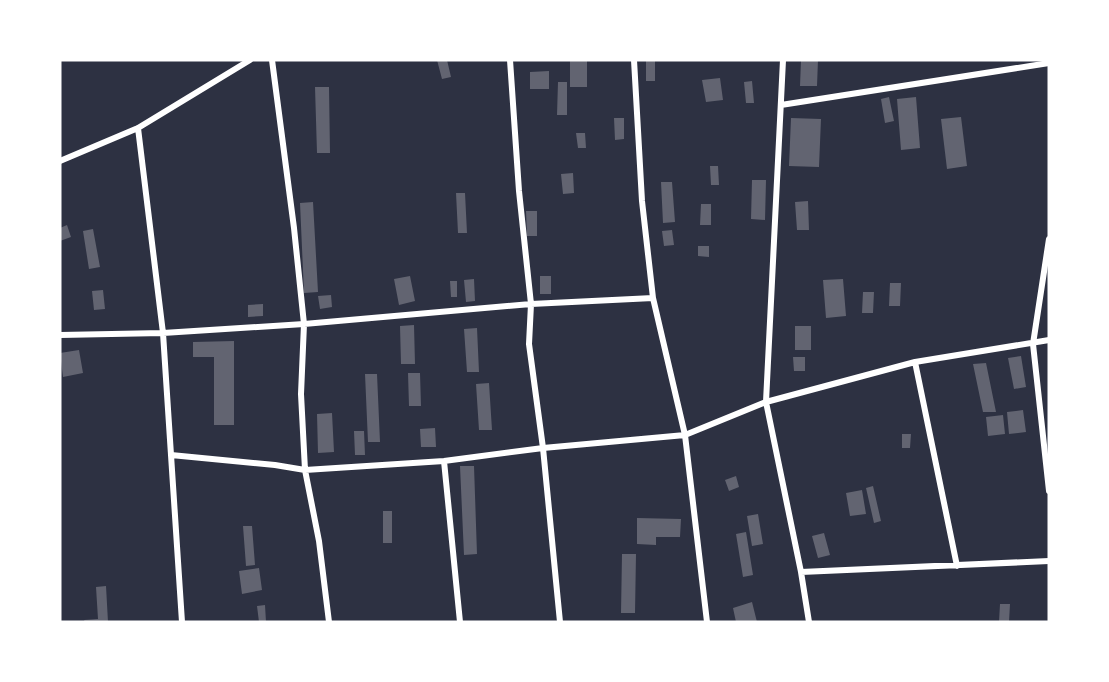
<svg xmlns="http://www.w3.org/2000/svg" width="1109" height="682" font-family="'Noto Sans',sans-serif">
	<rect width="100%" height="100%" fill="#2d3142"/>
	<path fill="#626471" d="M437,60H447L451,77L442,79Z
		M570,60H587V87H570Z
		M646,60H655V81H646Z
		M801,60H818L817,86H800Z
		M549,71V89H530V72Z
		M720,78L723,100L706,102L702,80Z
		M752,81L754,103H746L744,82Z
		M558,82H567V115H557Z
		M315,87H329L330,153H317Z
		M889,97L894,121L885,123L881,99Z
		M916,97L920,148L901,150L897,99Z
		M961,117L967,166L947,169L941,119Z
		M614,118H624V139L615,140Z
		M791,118L821,119L819,167L789,166Z
		M576,133H585L586,148H578Z
		M710,166H718L719,185H711Z
		M573,173L574,193L563,194L561,174Z
		M752,180H766L765,220L751,219Z
		M661,182H672L675,222L663,223Z
		M456,193H465L467,233H458Z
		M808,201L809,230H797L795,202Z
		M313,202L318,292L304,293L300,203Z
		M701,204H711V225H700Z
		M526,211H537V236H527Z
		M67,225L71,237L60,241V228Z
		M93,229L100,267L89,269L83,231Z
		M672,230L674,245L664,246L662,231Z
		M698,246H709V257L698,256Z
		M410,276L415,301L399,305L394,279Z
		M540,276H551V294H540Z
		M474,279L475,301L466,302L464,280Z
		M843,279L846,316L826,318L823,280Z
		M450,281H457V297H451Z
		M890,283H901L900,306H889Z
		M103,290L105,309L94,310L92,291Z
		M863,292H874L873,313H862Z
		M331,295L332,307L320,309L318,296Z
		M263,304V316L248,317V305Z
		M414,325L415,364H401L400,326Z
		M795,326H811V350H795Z
		M477,328L479,372H467L464,329Z
		M234,341V425H214V357H193V342Z
		M79,350L83,373L63,377L60,353Z
		M1021,356L1026,387L1014,389L1008,358Z
		M793,357H805V371H794Z
		M986,363L996,412H983L973,364Z
		M408,373H420L421,406H409Z
		M365,374H377L380,442H368Z
		M489,383L492,430H479L476,384Z
		M1023,410L1026,432L1009,434L1007,412Z
		M332,413L334,452L318,453L317,414Z
		M1003,415L1005,434L988,436L986,417Z
		M435,428L436,447H421L420,429Z
		M354,431H364L365,455H355Z
		M902,434H911L910,448H902Z
		M460,466H474L477,554L464,555Z
		M736,476L739,487L729,491L725,480Z
		M873,486L881,521L874,523L866,488Z
		M862,490L866,514L850,516L846,493Z
		M383,511H392V543H383Z
		M758,514L763,544L752,546L747,516Z
		M637,518L681,519L680,537H656V545L637,544Z
		M243,526H252L255,565L246,566Z
		M746,532L753,575L743,577L736,534Z
		M824,533L830,555L818,558L812,536Z
		M622,554H636L635,613H621Z
		M259,568L262,590L242,594L239,571Z
		M106,586L108,622H85L84,620L98,619L96,587Z
		M752,602L757,622H736L733,608Z
		M1000,604H1010L1009,622H999Z
		M265,605L266,622H259L257,606Z"/>
	<g fill="none" stroke-linecap="round" stroke-linejoin="round">
		<path stroke="#fff" stroke-width="6" d="M272,60L294,228L304,324L301,394L305,470L319,541L329,622
			M510,60L519,191L531,304L529,344L543,448L560,622
			M634,60L642,201L653,298L685,435L707,622
			M783,60L766,402L801,572L809,622
			M781,105L1049,63
			M138,128L163,333L171,455L275,465L305,470L444,461L543,448L685,435L766,402L915,362L1049,340
			M60,161L138,128L250,60
			M1049,239L1033,344L1049,491
			M60,335L163,333L304,324L531,304L653,298
			M915,362L957,566
			M171,455L182,622
			M444,461L460,622
			M801,572L1049,561"/>
	</g>
	<rect width="1109" height="682" fill="none" stroke="#ffffff" stroke-width="123"/>
</svg>
